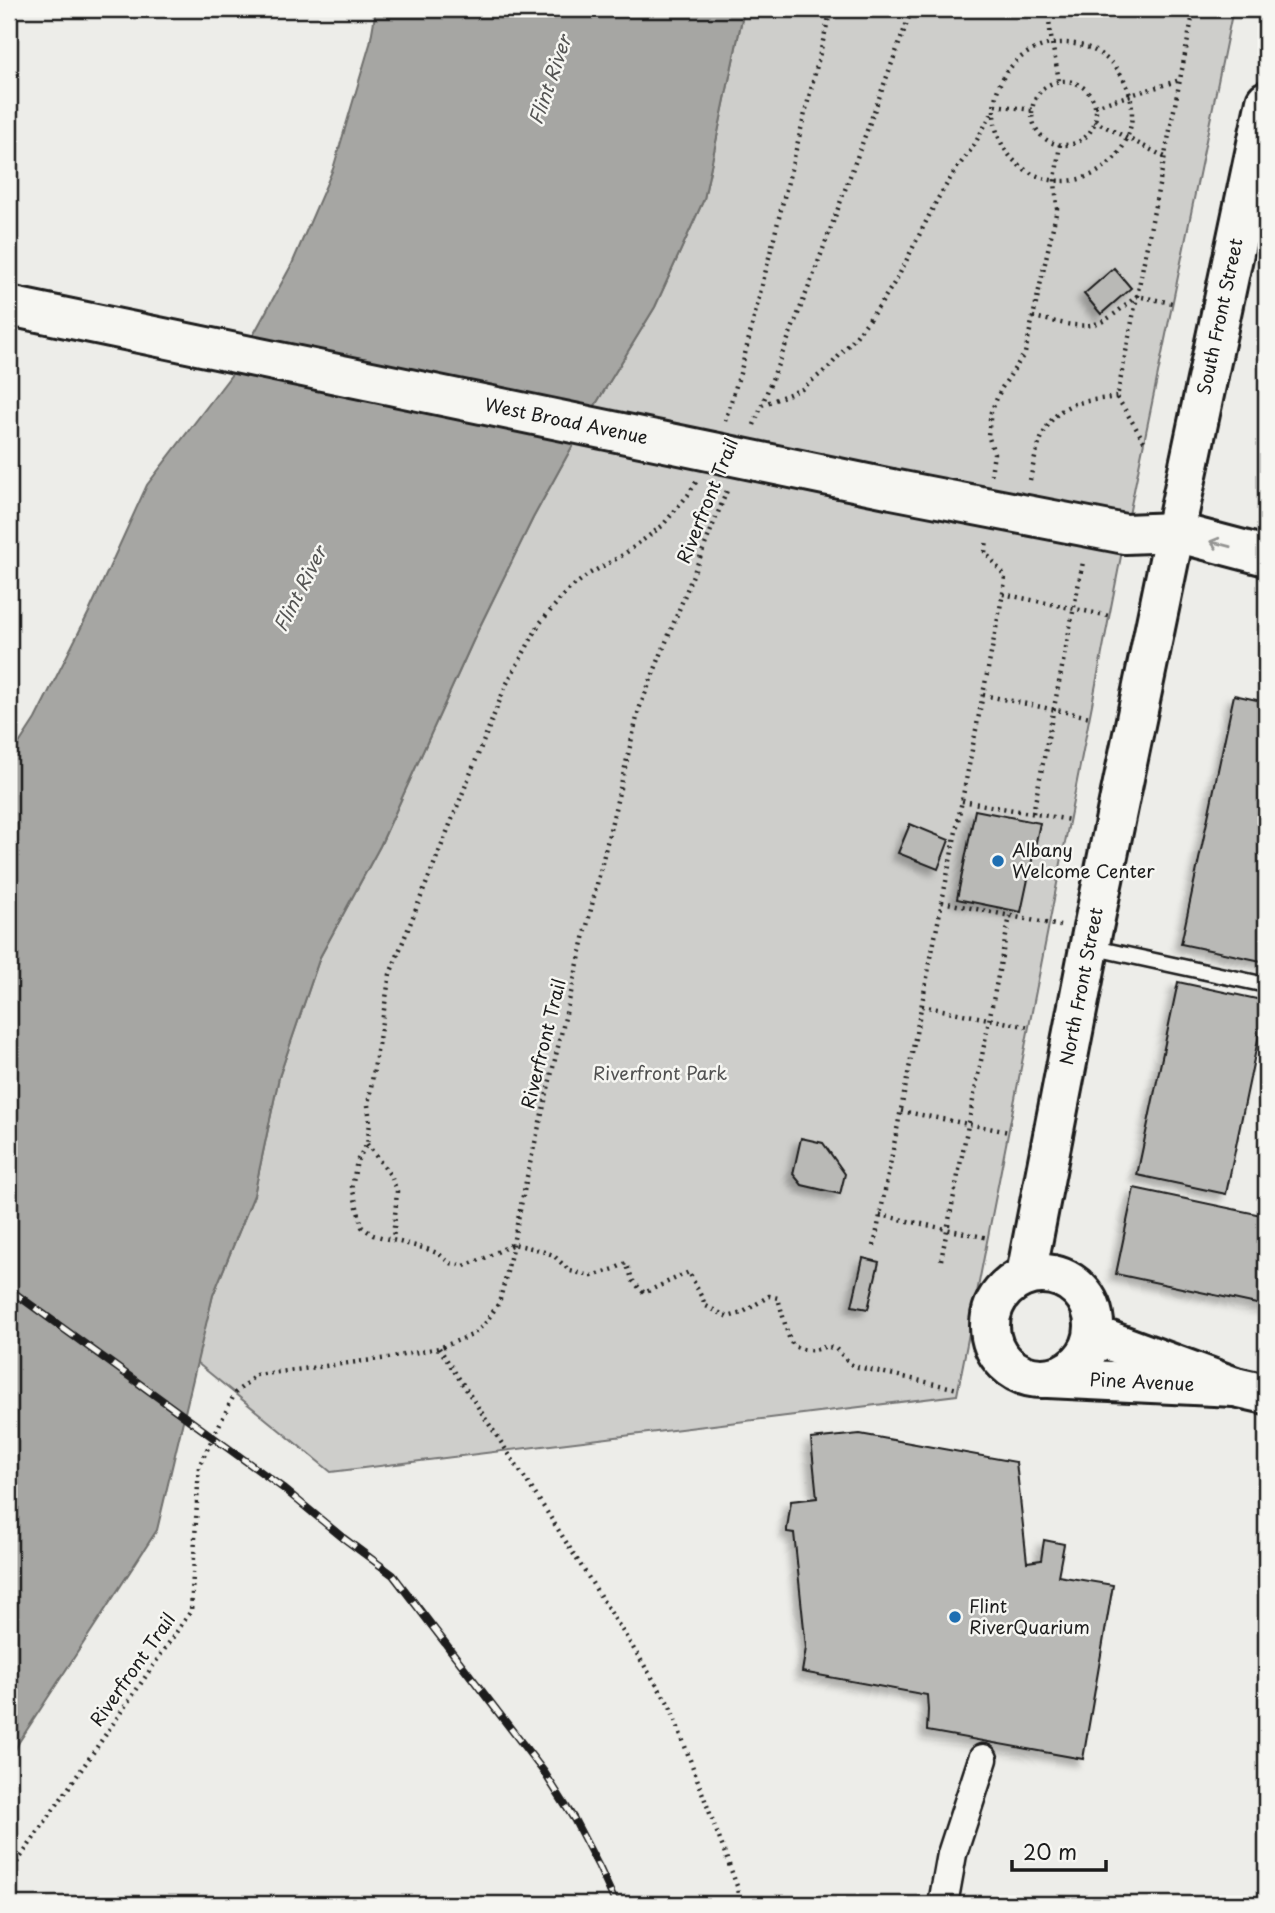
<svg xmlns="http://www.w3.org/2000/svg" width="1275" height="1913" font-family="'Playpen Sans',sans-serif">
	<defs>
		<filter id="shadow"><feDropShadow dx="-6" dy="6" stdDeviation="3.5" flood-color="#0004"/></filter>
	</defs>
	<rect width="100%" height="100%" fill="#edede9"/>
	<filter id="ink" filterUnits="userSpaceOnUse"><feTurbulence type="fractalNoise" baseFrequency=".0143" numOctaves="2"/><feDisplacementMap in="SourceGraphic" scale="14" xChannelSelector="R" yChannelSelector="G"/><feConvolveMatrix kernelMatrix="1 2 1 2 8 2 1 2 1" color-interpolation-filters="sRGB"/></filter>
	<g filter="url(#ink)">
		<path fill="#cececb" stroke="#757574" stroke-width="2" d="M744,9H1233L1130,510L957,1395L331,1472L196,1362L213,1295L254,1195L279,1077L320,957L380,846L478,630L533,518L591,412L655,307L704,199Z"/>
		<path fill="#a6a6a3" stroke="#6f6f6d" stroke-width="2" d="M376,9H744L704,199L655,307L591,412L533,518L478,630L380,846L320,957L279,1077L254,1195L213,1295L157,1530L19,1742L9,1762V759L35,719L89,612L147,485L232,374L292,264L333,169L370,44Z"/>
		<path fill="#b9b9b6" stroke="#1c1c1c" stroke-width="2" filter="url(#shadow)" d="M1114,268L1131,288L1101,314L1084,294Z
			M1234,695L1266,702V962L1181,944Z
			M975,810L1040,823L1021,912L957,899Z
			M910,824L949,840L938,869L898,853Z
			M1178,982L1266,1001L1226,1194L1137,1175Z
			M801,1138L823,1143L845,1174L840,1194L802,1185L793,1174Z
			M1134,1188L1266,1216V1306L1116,1274Z
			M863,1258L879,1262L868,1309L852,1306Z
			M860,1434L1016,1462L1027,1562L1041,1560L1044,1540L1064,1544L1058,1576L1113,1585L1083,1759L927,1731L928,1710L927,1695L802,1672L806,1648L794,1533L787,1532V1529L791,1501L817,1498L811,1439Z"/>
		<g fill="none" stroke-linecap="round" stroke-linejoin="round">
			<g stroke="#1c1c1c" stroke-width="19">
				<path id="service" d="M1239,238L1266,235
					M1090,947L1266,985"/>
			</g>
			<g stroke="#1c1c1c" stroke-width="33">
				<path id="minor" d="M943,1904L952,1854L983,1759"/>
			</g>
			<g stroke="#1c1c1c" stroke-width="44">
				<g id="secondary">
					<path d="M892,489L1125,534L1175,532L1266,556"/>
					<circle cx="1042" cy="1326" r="52"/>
					<path id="s1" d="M1026,1275L1092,933L1169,560L1266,101"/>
					<path d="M1094,1335L1235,1387L1266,1394"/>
					<path id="s2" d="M1048,1378L1235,1387"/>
				</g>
			</g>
			<path stroke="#1c1c1c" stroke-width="4.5" stroke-dasharray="2 5" stroke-linecap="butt" d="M1049,9C1048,33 1056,58 1059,82
				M994 112a69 69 0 1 1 138 0a69 69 0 1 1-138 0Z
				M1032 113a32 32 0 1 1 64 0a32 32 0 1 1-64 0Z
				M995,105L1033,110
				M1095,106L1180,80
				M1094,121L1165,157
				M1033,317C1056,321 1084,332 1105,320C1116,314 1127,304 1137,296L1172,303
				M762,405L802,389L829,367L855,338L880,305L898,277L937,200L955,171L973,147L993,111
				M725,421L741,370L831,9
				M754,425L813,276L912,9
				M1144,441L1117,397L1194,9
				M991,475L994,453L988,435L991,412L1001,389L1025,353L1057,209L1055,180L1060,144
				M1030,480C1036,452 1042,417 1072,405C1086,400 1103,399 1117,397
				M696,482L688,495L662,526L623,555L589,574L567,591L540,623L506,685L390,974L368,1105L370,1123L367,1144L357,1161L352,1187L362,1227L373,1235L427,1249L439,1254L450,1263L464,1266L485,1258L513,1244L536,1249L553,1255L570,1271L592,1276L614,1269L626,1263L633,1281L644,1293L689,1272L706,1306L728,1317L742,1313L769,1296L778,1298L788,1335L793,1346C807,1351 814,1352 826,1346L836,1349L853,1366L958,1389
				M1003,594L1109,616
				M983,695L1090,717
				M962,801L1070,820
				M1033,813L1083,562
				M942,902L1060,926
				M922,1006L1029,1027
				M901,1111L1009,1132
				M367,1144L391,1176L397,1191L393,1240
				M880,1215L988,1238
				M874,1246L1004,588L1005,576L985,552L987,541
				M941,1260L1010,916
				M439,1348L547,1512L670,1706L737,1886L739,1904
				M9,1874L191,1611L199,1466L235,1393L256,1375L388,1358L439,1348L472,1335L484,1325L499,1303L507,1272L528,1172L639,709L728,488"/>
			<use href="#service" stroke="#f6f6f2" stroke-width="14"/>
			<use href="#minor" stroke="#f6f6f2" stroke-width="28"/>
			<use href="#secondary" stroke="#f6f6f2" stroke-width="38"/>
			<g stroke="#1c1c1c" stroke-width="8">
				<path id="rail" d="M9,1289L283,1488L342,1537L393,1575L544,1772L574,1819L599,1867L616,1904"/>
			</g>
			<use href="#rail" stroke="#f6f6f2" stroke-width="5" stroke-dasharray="16" stroke-linecap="butt"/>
			<g stroke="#1c1c1c" stroke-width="44" stroke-linecap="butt">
				<g id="secondary-bridge">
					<path id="s3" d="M9,306L892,489"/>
				</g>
			</g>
			<use href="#secondary-bridge" stroke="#f6f6f2" stroke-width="38"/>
		</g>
		<defs><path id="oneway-shaft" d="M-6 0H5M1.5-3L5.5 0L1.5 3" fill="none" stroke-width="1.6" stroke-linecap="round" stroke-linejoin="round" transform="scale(1.75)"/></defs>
		<use stroke="#949492" href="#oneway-shaft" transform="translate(1220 544) rotate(-165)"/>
	</g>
	<g fill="#1f6fb2" stroke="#f6f6f2" stroke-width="2.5">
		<circle cx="998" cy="861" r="7"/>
		<circle cx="955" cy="1617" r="7"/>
	</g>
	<g text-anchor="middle" stroke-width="5" stroke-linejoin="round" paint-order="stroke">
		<g font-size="18" fill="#1c1c1c" stroke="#f6f6f2">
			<text dy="6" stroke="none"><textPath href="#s1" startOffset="978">South Front Street</textPath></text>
			<text dy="6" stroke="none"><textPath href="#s3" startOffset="569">West Broad Avenue</textPath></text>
			<text transform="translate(708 501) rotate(-68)" y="6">Riverfront Trail</text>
			<text dy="6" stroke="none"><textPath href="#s1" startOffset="294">North Front Street</textPath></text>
			<text transform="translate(544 1044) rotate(-76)" y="6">Riverfront Trail</text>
			<text dy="6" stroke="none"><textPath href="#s2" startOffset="94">Pine Avenue</textPath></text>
			<text transform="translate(133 1670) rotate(-55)" y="6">Riverfront Trail</text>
		</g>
		<g font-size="18" fill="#1c1c1c" stroke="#f6f6f2" text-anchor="start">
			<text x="1012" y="857">Albany<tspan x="1012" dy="21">Welcome Center</tspan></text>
			<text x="969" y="1613">Flint<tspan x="969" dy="21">RiverQuarium</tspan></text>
		</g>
		<g font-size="18" fill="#515151" stroke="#f6f6f2">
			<text x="660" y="1080">Riverfront Park</text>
		</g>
		<g font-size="19" font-style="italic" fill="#535352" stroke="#f6f6f2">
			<text transform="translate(550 80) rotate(-71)" y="7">Flint River</text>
			<text transform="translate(300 589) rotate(-63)" y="7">Flint River</text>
		</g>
	</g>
	<rect width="1275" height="1913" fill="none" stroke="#f6f6f2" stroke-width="35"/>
	<rect x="18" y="18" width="1240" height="1878" fill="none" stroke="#1c1c1c" stroke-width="2.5" filter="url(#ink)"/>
	<path d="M1012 1860v10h94v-10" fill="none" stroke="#1c1c1c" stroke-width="3.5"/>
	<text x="1023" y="1860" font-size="21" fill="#1c1c1c" stroke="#f6f6f2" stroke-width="5" paint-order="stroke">20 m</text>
</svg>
